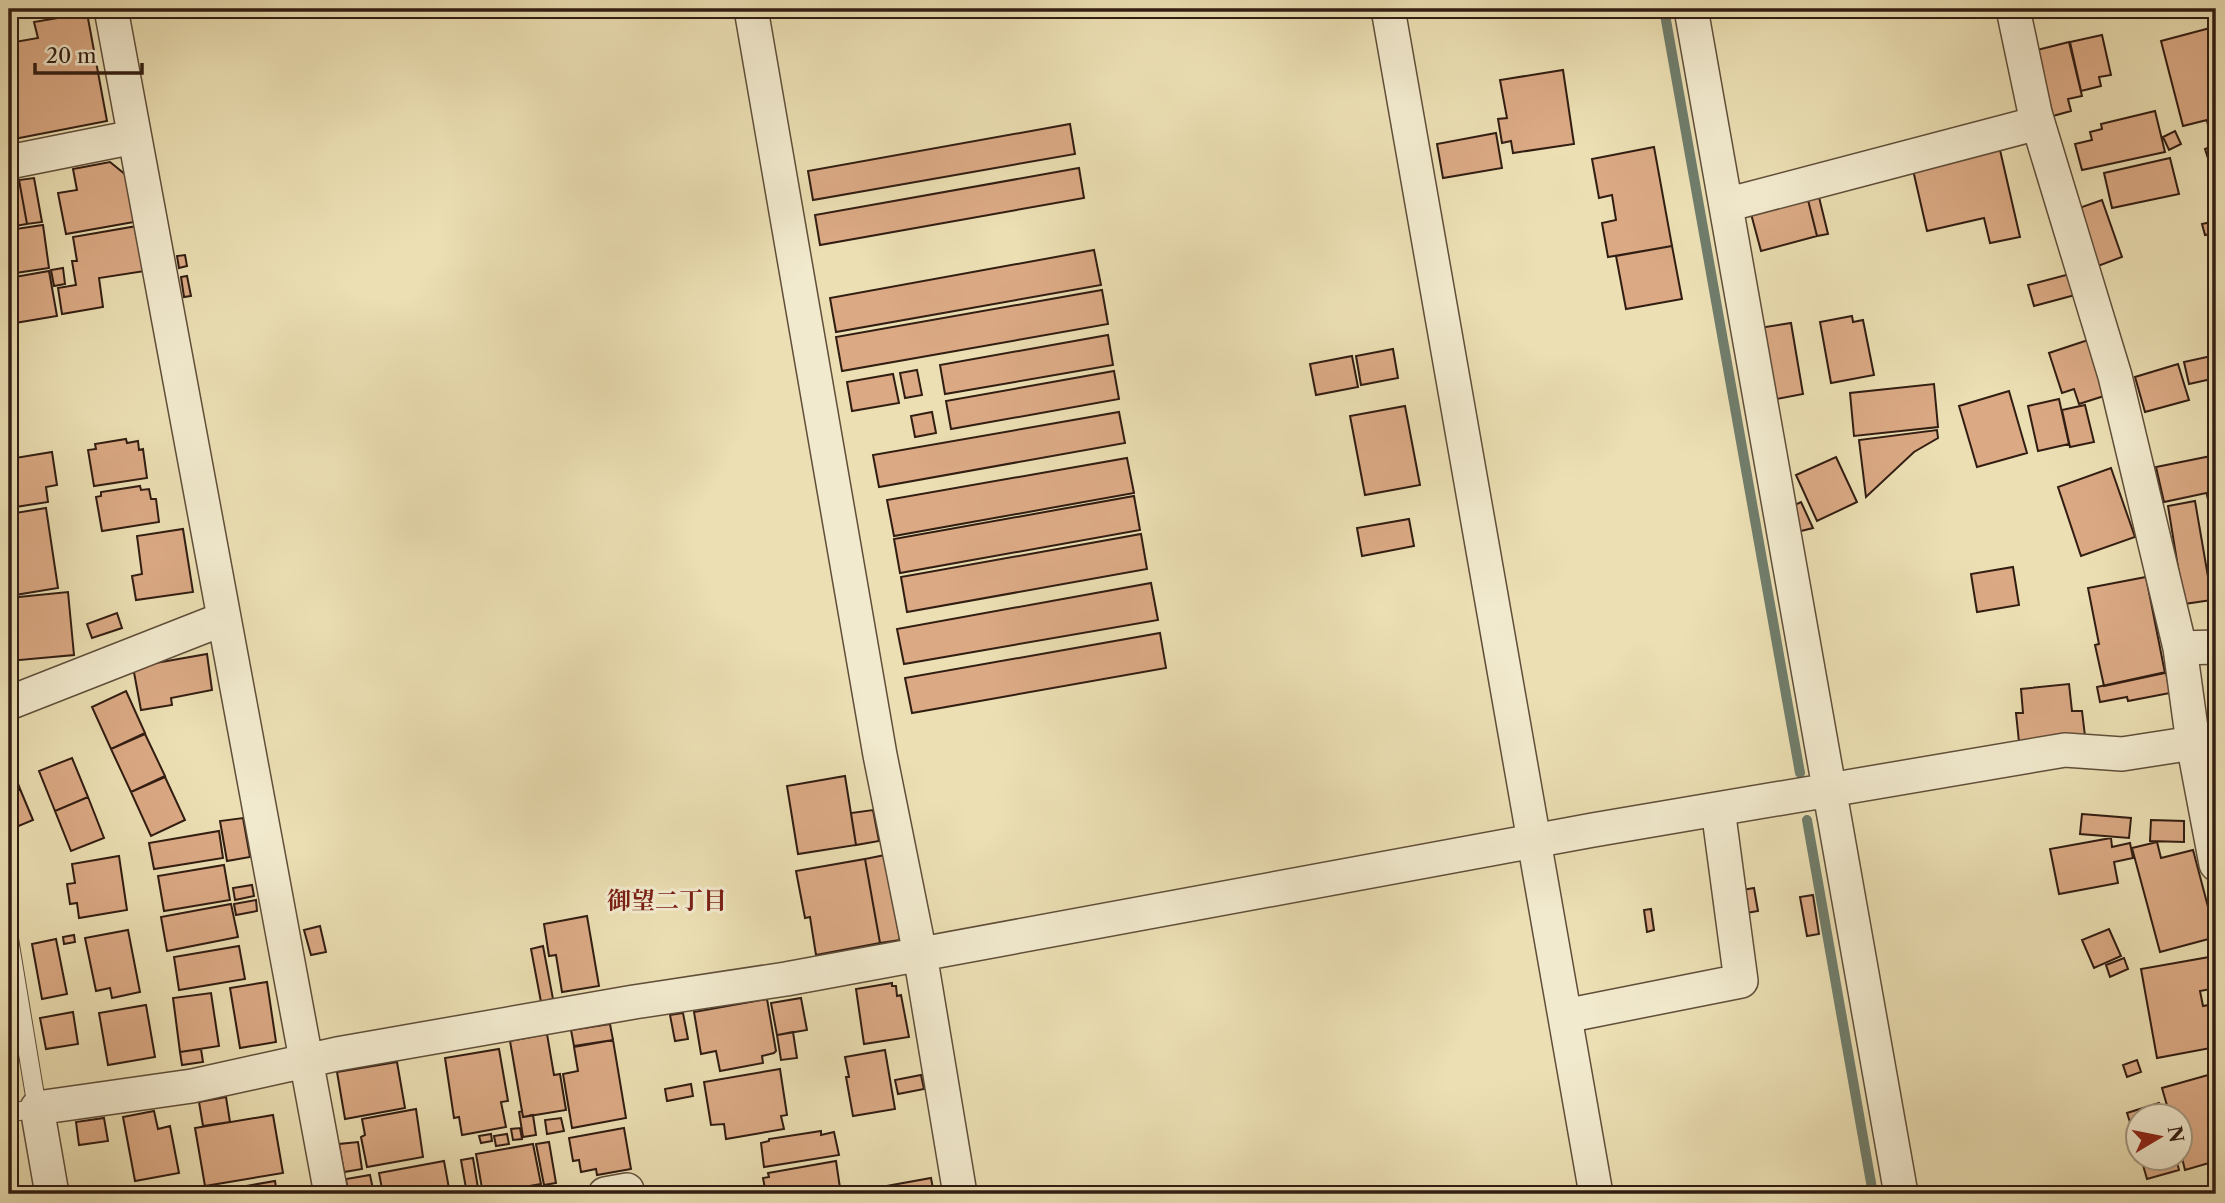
<svg xmlns="http://www.w3.org/2000/svg" width="2225" height="1203" font-family="'Libre Caslon Text','Noto Serif JP',serif">
	<rect width="100%" height="100%" fill="#ebdfb3"/>
	<filter id="stains"><feTurbulence type="fractalNoise" baseFrequency=".00286" numOctaves="4"/><feColorMatrix values="0 0 0 0 .2 0 0 0 0 .09 0 0 0 0 .02 0 0 0 .5 -.17"/></filter>
	<radialGradient id="worn" r=".72"><stop offset=".6" stop-color="#630" stop-opacity="0"/><stop offset="1" stop-color="#630" stop-opacity=".3"/></radialGradient>
	<g fill="none" stroke-linecap="round" stroke-linejoin="round">
		<path stroke="#707d6b" stroke-width="10" d="M1664,9L1800,773
			M1807,820L1873,1194"/>
	</g>
	<path fill="#dbaa85" stroke="#321d12" stroke-width="2" d="M87,13L107,121L9,140V43L38,38L34,22Z
		M2210,28L2216,50V128L2209,130L2207,120L2183,126L2161,41Z
		M2102,35L2111,75L2099,77L2101,86L2081,91L2070,42Z
		M2069,42L2082,96L2068,99L2071,111L2053,116L2037,50Z
		M1563,70L1574,144L1513,153L1511,141L1502,143L1498,119L1507,118L1500,80Z
		M2155,111L2165,152L2082,170L2075,144L2092,140L2090,132L2102,129L2101,124Z
		M1070,124L1075,154L813,200L808,171Z
		M2175,131L2181,144L2169,150L2163,137Z
		M1496,133L1502,168L1443,178L1437,144Z
		M2216,144V183L2205,149Z
		M1654,147L1672,246L1608,257L1602,223L1616,220L1612,195L1599,198L1592,159Z
		M2000,150L2020,237L1990,243L1984,218L1927,231L1913,170Z
		M2170,158L2179,194L2112,208L2104,173Z
		M110,162L126,175L134,222L66,234L58,193L77,190L73,169Z
		M1079,168L1084,198L820,245L815,215Z
		M34,178L42,222L27,224L19,180Z
		M19,180L27,224L9,227V182Z
		M1818,193L1828,234L1817,236L1807,196Z
		M1807,196L1817,236L1761,251L1750,210Z
		M2102,200L2122,257L2098,266L2079,208Z
		M2216,221V233L2205,235L2202,224Z
		M43,225L49,268L9,274V230Z
		M137,226L145,271L99,278L103,307L62,314L58,288L76,285L72,261H77L73,237Z
		M1672,246L1682,299L1626,309L1616,256Z
		M1094,250L1101,285L836,332L830,298Z
		M185,255L187,266L179,268L177,256Z
		M63,268L65,284L54,286L51,270Z
		M49,271L57,316L9,324V278Z
		M2070,274L2075,295L2034,306L2028,285Z
		M187,276L191,296L184,297L181,277Z
		M1102,290L1108,324L842,371L836,337Z
		M1852,316L1853,322L1863,320L1874,375L1831,383L1820,322Z
		M1791,323L1803,394L1771,400L1759,328Z
		M1108,335L1113,365L945,394L940,365Z
		M2088,340L2107,395L2079,404L2074,389L2062,393L2049,353Z
		M1393,349L1398,378L1361,385L1356,356Z
		M2216,355V378L2189,384L2184,362Z
		M1352,356L1358,387L1316,395L1310,364Z
		M2178,364L2189,400L2145,412L2135,377Z
		M917,370L922,395L905,398L900,373Z
		M1114,371L1119,399L951,429L946,401Z
		M893,374L899,403L852,411L847,382Z
		M1934,384L1938,427L1854,436L1850,393Z
		M2009,391L2027,453L1977,467L1959,406Z
		M2059,399L2069,444L2038,451L2028,406Z
		M2085,405L2094,442L2070,447L2062,410Z
		M1405,406L1420,485L1365,495L1350,416Z
		M932,412L936,433L915,437L911,416Z
		M1119,412L1125,443L879,487L873,455Z
		M1937,430L1938,438L1914,452L1866,497L1859,440Z
		M126,439L127,443L138,441L139,450L143,449L147,478L94,486L88,450L96,449L95,444Z
		M52,452L57,485L46,487L48,502L9,508V459Z
		M2211,456L2213,464H2216V491L2164,502L2156,467Z
		M1836,457L1857,502L1817,521L1796,475Z
		M1127,458L1134,493L894,536L887,500Z
		M2111,468L2135,537L2081,556L2058,487Z
		M140,486L141,490L149,489L151,499H156L159,522L102,531L96,497L101,496V492Z
		M2216,493V533L2207,495Z
		M1134,496L1140,530L900,573L894,539Z
		M2195,501L2212,600L2184,604L2168,506Z
		M1801,502L1813,528L1797,532L1790,507Z
		M46,508L58,588L9,596V514Z
		M1409,519L1414,546L1362,556L1357,528Z
		M183,529L193,592L136,600L132,576L142,574L137,536Z
		M1141,534L1147,569L907,612L901,577Z
		M2013,567L2019,605L1977,612L1971,574Z
		M2146,577L2165,673L2104,686L2095,645L2099,644L2088,588Z
		M1151,583L1158,620L904,664L897,629Z
		M68,592L74,655L9,661V598Z
		M117,613L122,628L92,638L87,624Z
		M1160,633L1166,668L912,713L905,678Z
		M207,654L212,690L171,698L172,705L141,710L133,667Z
		M2166,672L2170,693L2128,701L2127,697L2100,702L2097,687Z
		M2069,684L2072,711H2082L2085,736L2019,742L2016,713H2023L2021,689Z
		M126,691L145,733L111,749L92,707Z
		M145,734L165,776L131,792L111,749Z
		M72,758L88,797L55,811L39,771Z
		M9,759L20,789L9,793Z
		M845,776L856,845L798,854L787,786Z
		M165,777L185,820L151,836L131,792Z
		M20,789L33,820L9,830V793Z
		M88,797L104,838L71,851L55,811Z
		M873,810L879,841L856,845L851,813Z
		M2082,814L2131,818L2129,838L2080,834Z
		M243,818L250,857L227,861L220,821Z
		M2151,820L2184,821V842L2150,841Z
		M219,831L223,858L154,869L149,843Z
		M2111,838L2112,847L2130,843L2133,858L2114,862L2118,883L2059,894L2050,849Z
		M2157,842L2161,858L2193,850L2216,937L2160,952L2132,848Z
		M885,855L900,940L880,943L865,859Z
		M119,856L127,910L79,918L77,903L70,904L67,884L75,883L72,864Z
		M865,859L880,943L816,955L810,917L805,918L796,871Z
		M224,865L230,900L164,911L158,876Z
		M252,885L254,896L235,900L233,888Z
		M1754,888L1758,911L1746,913L1742,890Z
		M1813,895L1819,934L1807,936L1800,897Z
		M256,900L257,911L236,915L234,904Z
		M231,904L238,937L167,951L161,917Z
		M1651,909L1654,930L1647,932L1644,910Z
		M587,916L599,986L562,992L556,955L549,956L544,924Z
		M320,926L326,952L311,955L304,930Z
		M2109,929L2121,956L2094,968L2082,940Z
		M128,930L140,992L112,998L110,988L96,991L85,938Z
		M74,935L75,942L64,944L63,937Z
		M56,939L67,994L42,999L32,944Z
		M239,946L245,979L179,990L174,957Z
		M543,946L553,999L541,1002L531,949Z
		M2215,956L2216,988L2200,991L2203,1006L2214,1004L2216,1047L2157,1058L2141,969Z
		M2124,958L2128,969L2110,977L2106,965Z
		M267,982L276,1042L240,1048L230,988Z
		M892,983V986H896L897,996L901,995L909,1037L864,1044L856,989Z
		M211,993L219,1046L180,1052L173,998Z
		M801,998L807,1030L777,1035L771,1003Z
		M767,999L776,1051L774,1053L762,1056L763,1063L720,1071L716,1051L701,1054L694,1012Z
		M146,1005L155,1057L108,1065L99,1013Z
		M73,1012L78,1044L46,1049L40,1018Z
		M683,1013L688,1039L675,1041L670,1015Z
		M610,1024L613,1040L574,1046L571,1030Z
		M793,1032L797,1058L781,1060L777,1035Z
		M547,1034L554,1075L560,1074L566,1110L523,1117L510,1041Z
		M613,1040L626,1118L572,1128L563,1074L578,1071L574,1047Z
		M201,1049L203,1062L182,1065L180,1052Z
		M499,1049L508,1101L501,1102L506,1127L462,1135L459,1117L454,1118L445,1058Z
		M885,1050L895,1109L853,1116L846,1077H849L845,1057Z
		M2137,1060L2141,1072L2127,1077L2123,1065Z
		M397,1062L405,1108L345,1119L337,1072Z
		M780,1069L787,1115L781,1116L784,1129L726,1139L724,1124L711,1125L704,1082Z
		M2215,1073L2216,1115L2208,1118L2216,1146V1161L2185,1170L2180,1150V1116H2170L2162,1088Z
		M921,1075L924,1089L898,1094L895,1080Z
		M691,1084L693,1096L667,1101L665,1089Z
		M226,1097L230,1122L203,1126L199,1102Z
		M2159,1103L2163,1116H2138V1147L2127,1113Z
		M416,1109L423,1157L367,1167L361,1137L365,1135L362,1119Z
		M154,1111L158,1129L170,1126L179,1173L135,1181L123,1117Z
		M522,1111L523,1117L533,1115L536,1135L523,1137L519,1112Z
		M273,1115L283,1173L205,1186L195,1128Z
		M104,1118L108,1141L79,1145L76,1122Z
		M561,1118L564,1131L547,1134L545,1120Z
		M520,1128L522,1139L513,1140L511,1129Z
		M624,1128L631,1169L597,1175L596,1169L581,1172L579,1160L573,1161L569,1138Z
		M821,1131V1135L834,1132L839,1155L764,1167L761,1143L769,1141V1139Z
		M491,1134L492,1141L481,1143L479,1136Z
		M507,1134L509,1144L496,1146L494,1136Z
		M358,1142L362,1169L344,1172L339,1144Z
		M549,1142L556,1183L544,1185L536,1144Z
		M533,1144L541,1184L483,1194L476,1154Z
		M9,1154L15,1187L9,1188Z
		M473,1158L479,1194H467L461,1160Z
		M2141,1158H2176L2179,1170L2147,1179Z
		M444,1161L450,1194H383L379,1173Z
		M836,1161L840,1188L803,1194H766L763,1178L769,1177L768,1173Z
		M370,1175L374,1194H348L346,1179Z
		M2216,1175V1194H2210L2208,1176Z
		M931,1178L934,1194H875L874,1189L881,1187Z
		M275,1181L277,1194H223V1190Z"/>
	<g fill="none" stroke-linecap="round" stroke-linejoin="round">
		<g stroke="#604e3a" stroke-width="20">
			<path id="service" d="M9,939L37,1108L9,1113"/>
		</g>
		<g stroke="#604e3a" stroke-width="36">
			<path id="minor" d="M111,9L331,1194
				M751,9L880,755L920,954L960,1194
				M1388,9L1596,1194
				M1691,9L1901,1194
				M2013,9L2035,113L2115,376L2180,648L2193,743L2216,864
				M9,162L134,137
				M1726,205L2038,123
				M2180,648L2216,647
				M9,703L223,619
				M1565,1016L1741,981L1718,809
				M52,1194L37,1108L192,1086L337,1054L634,1002L786,979L1593,830L2065,750L2122,754L2193,743
				M605,1194L627,1190"/>
		</g>
		<use href="#service" stroke="#f2eace" stroke-width="18"/>
		<use href="#minor" stroke="#f2eace" stroke-width="33"/>
	</g>
	<g text-anchor="middle" stroke-width="6" stroke-linejoin="round" paint-order="stroke">
		<g font-size="24" font-weight="bold" fill="#7a1f14" stroke="#f2eace">
			<text x="667" y="909">御望二丁目</text>
		</g>
	</g>
	<rect width="2225" height="1203" fill="none" stroke="#ebdfb3" stroke-width="35"/>
	<rect x="10" y="10" width="2204" height="1182" fill="none" stroke="#321d12" stroke-width="3.5"/>
	<rect x="18" y="18" width="2190" height="1168" fill="none" stroke="#321d12" stroke-width="2"/>
	<g transform="translate(2159 1137) rotate(80)"><circle r="33" fill="#f2eace" stroke="#a59883" stroke-width="2"/>
	<path d="M0-5L12 26L0 18L-12 26Z" fill="#8f2418"/>
	<text y="-10" font-size="19" font-weight="bold" text-anchor="middle" fill="#321d12">N</text>
	</g>
	<path d="M35 63v10h107v-10" fill="none" stroke="#321d12" stroke-width="3.5"/>
	<text x="46" y="63" font-size="21" fill="#321d12" stroke="#f2eace" stroke-width="5" paint-order="stroke">20 m</text>
	<rect width="100%" height="100%" filter="url(#stains)"/>
	<rect width="100%" height="100%" fill="url(#worn)"/>
</svg>
